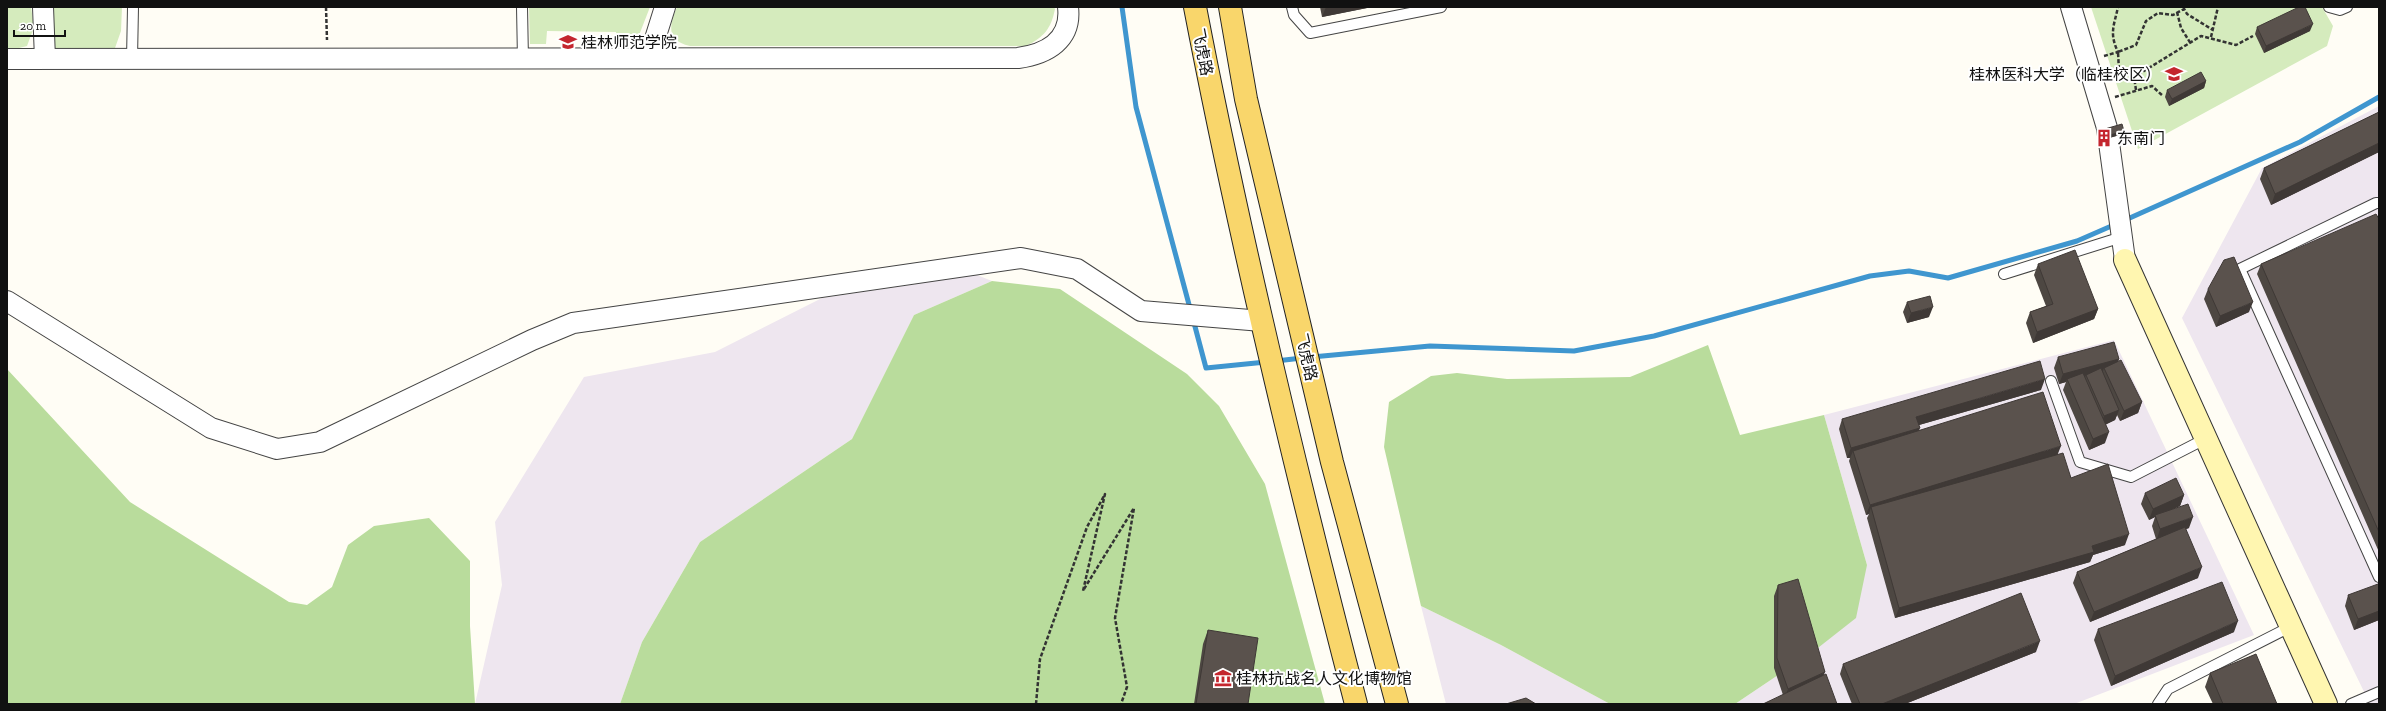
<svg xmlns="http://www.w3.org/2000/svg" width="2386" height="711" font-family="'Zilla Slab','Noto Sans SC',serif">
	<rect width="100%" height="100%" fill="#fffdf5"/>
	<path fill="#eee6ef" d="M2379,106V704H2370L2182,318L2262,168Z
		M977,275L992,281L914,315L852,439L700,542L642,642L620,704H475L502,585L495,522L584,377L715,352L822,298Z
		M2114,340L2254,635L2074,704H1735L1814,651L1867,565L1824,415Z
		M1421,606L1501,645L1610,704H1446Z"/>
	<path fill="#d5ebbd" d="M7,7H31L34,27L27,46L7,51Z
		M50,7H122L121,31L115,48L54,49Z
		M529,7H650L636,43L617,47L616,32L547,31L546,44H530Z
		M677,7H1054L1055,9C1051,29 1044,37 1026,46H690C666,41 669,25 677,7Z
		M2091,7H2322L2333,26L2327,46L2138,149Z"/>
	<path fill="#b9dc9c" d="M992,281L1060,289L1187,374L1219,406L1265,484L1325,704H620L642,642L700,542L852,439L914,315Z
		M1708,345L1740,435L1824,415L1867,565L1856,618L1814,651L1735,704H1610L1501,645L1421,606L1384,447L1389,402L1431,376L1457,373L1507,379L1630,377Z
		M7,369L130,502L289,602L307,605L332,587L348,545L374,526L429,518L470,561V626L475,704H7Z"/>
	<g fill="none" stroke-linecap="round" stroke-linejoin="round">
		<path stroke="#3f96cf" stroke-width="5" d="M1122,7L1136,107L1191,312
			M2123,221L2300,142L2379,97
			M1193,319L1206,368L1266,362
			M1312,357L1430,346L1574,351L1654,336L1870,276L1909,271L1948,278L2077,241L2116,224
			M1276,361L1302,358"/>
		<g stroke="#444" stroke-width="12">
			<path id="lane" d="M522,7L523,60
				M1292,7L1294,15L1310,33L1441,7
				M2329,7L2340,10L2347,7
				M132,59L133,7
				M2379,203H2376L2240,269L2379,577
				M2004,274L2122,237
				M2051,381L2080,462L2131,477L2205,439
				M2158,704L2168,689L2290,627
				M2351,704L2379,692"/>
		</g>
		<g stroke="#444" stroke-width="22">
			<path id="street" d="M43,7L45,59
				M2071,7L2107,128L2125,260
				M649,58L665,7
				M7,59L1018,58C1047,54 1072,40 1068,7
				M7,301L211,428L277,449L320,442L532,340L573,323L1021,258L1077,269L1141,311L1262,321"/>
		</g>
		<g stroke="#333" stroke-width="24">
			<path id="secondary" d="M2125,260L2326,704"/>
		</g>
		<g stroke="#222" stroke-width="24">
			<path id="primary" d="M1195,7C1240,241 1296,473 1356,704
				M1230,7L1246,99L1332,462L1397,704"/>
		</g>
		<path stroke="#333" stroke-width="2.5" stroke-dasharray="4 2" stroke-linecap="butt" d="M326,7L327,40
			M2183,7L2187,14L2213,30
			M2177,12L2181,28L2191,44
			M2211,37L2218,7
			M2104,56L2118,52C2109,33 2114,26 2118,7
			M2134,77L2119,71L2118,52L2136,45L2146,21L2158,13L2173,15L2184,9
			M2136,90L2134,77L2201,36L2236,45L2253,36
			M2115,97L2152,86L2163,96
			M1084,589L1134,508L1115,618L1127,687L1121,704
			M1036,704L1040,659L1087,527L1105,494L1083,591"/>
		<use href="#lane" stroke="#fff" stroke-width="10"/>
		<use href="#street" stroke="#fff" stroke-width="20"/>
		<use href="#secondary" stroke="#fff6b0" stroke-width="22"/>
		<use href="#primary" stroke="#f9d66b" stroke-width="22"/>
	</g>
	<path fill="#4d4742" d="M1320,7H1372L1322,17Z
		M2257,27L2310,31L2264,53L2255,34Z
		M2206,81L2204,88L2169,106L2165,97L2167,90Z
		M2379,112V152L2271,205L2260,179L2264,168Z
		M2098,131L2123,134L2099,141L2097,134Z
		M2379,219V552L2257,274L2261,264Z
		M2038,264L2098,309L2094,319L2033,343L2026,323L2030,312L2046,306L2034,275Z
		M2208,289L2249,312L2216,327L2204,299Z
		M1907,302L1929,317L1907,323L1903,312Z
		M2058,357L2119,359L2118,362L2142,402L2138,413L2120,421L2117,415L2115,420L2105,425V443L2089,450L2063,390L2066,382L2059,384L2054,368Z
		M2041,390L1919,425V430L2058,454L2071,478L2125,545L2093,555L2090,562L1895,618L1867,518L1869,514L1866,515L1849,461L1850,458H1847L1839,429L1842,419Z
		M2145,493L2184,495L2180,506L2172,509L2189,528L2186,529L2198,578L2090,622L2073,583L2077,572L2156,539L2152,526L2155,517L2149,520L2141,504Z
		M1778,585L1825,672L1783,695L1774,668V596Z
		M2379,586V620L2354,630L2345,606L2348,595Z
		M2098,629L2234,632L2111,686L2094,640Z
		M1208,630L1248,704H1194L1203,644Z
		M2036,652L1905,704H1852L1840,674L1843,664Z
		M2210,673L2277,704H2213L2205,687Z"/>
	<path fill="#3f3936" d="M1326,7H1372L1322,17Z
		M2313,24L2310,31L2264,53L2266,46Z
		M2206,81L2204,88L2169,106L2172,99Z
		M2124,131L2123,134L2099,141L2100,138Z
		M2379,143V152L2271,205L2275,194Z
		M2253,302L2249,312L2216,327L2220,316Z
		M1933,307L1929,317L1907,323L1911,313Z
		M2098,309L2094,319L2033,343L2037,332Z
		M2119,359L2115,369L2104,368L2102,373L2086,375L2085,377L2067,379L2066,382L2059,384L2063,374Z
		M2045,379L2041,390L1912,427L1916,417Z
		M2142,402L2138,413L2120,421L2124,411Z
		M2119,410L2115,420L2100,427L2104,416Z
		M1920,428L1916,438L1853,451L1850,458H1847L1851,448Z
		M2109,432L2105,443L2089,450L2093,439Z
		M2061,446L2057,456L1871,507L1869,514L1866,515L1870,505Z
		M2184,495L2180,506L2156,517L2155,515V517L2149,520L2153,509Z
		M2193,517L2189,528L2157,539L2160,529Z
		M2129,534L2125,545L2093,555L2090,562L1895,618L1899,608Z
		M2202,567L2198,578L2090,622L2094,612Z
		M2379,611V620L2354,630L2358,619Z
		M2238,621L2234,632L2111,686L2115,676Z
		M2040,641L2036,652L1905,704H1882Z
		M1825,672L1821,682L1784,700L1788,689Z"/>
	<path fill="#5a524d" stroke="#3f3936" d="M2299,7H2305L2313,24L2266,46L2257,27Z
		M2201,72L2206,81L2172,99L2167,90Z
		M2379,112V143L2275,194L2264,168Z
		M2122,124L2124,131L2100,138L2098,131Z
		M2376,214L2379,219V532L2261,264Z
		M2075,250L2098,309L2037,332L2030,312L2053,304L2038,264Z
		M2234,257L2253,302L2220,316L2208,289L2224,260Z
		M1930,296L1933,307L1911,313L1907,302Z
		M2114,342L2119,359L2063,374L2058,357Z
		M2121,360L2142,402L2124,411L2104,368Z
		M2040,361L2045,379L1916,417L1920,428L1851,448L1842,419Z
		M2101,368L2119,410L2104,416L2086,375Z
		M2083,373L2109,432L2093,439L2067,379Z
		M2043,392L2061,446L1870,505L1853,451Z
		M2063,453L2071,478L2108,464L2129,534L2092,546L2094,552L1899,608L1871,507Z
		M2176,478L2184,495L2153,509L2145,493Z
		M2188,504L2193,517L2160,529L2155,515Z
		M2185,527L2202,567L2094,612L2077,572Z
		M1798,579L1825,672L1788,689L1777,658L1778,585Z
		M2222,582L2238,621L2115,676L2098,629Z
		M2378,584L2379,586V611L2358,619L2348,595Z
		M2021,593L2040,641L1882,704H1860L1843,664Z
		M1208,630L1258,638L1248,704H1196Z
		M2256,654L2277,704H2223L2210,673Z
		M1826,674L1837,704H1763Z
		M1526,698L1536,704H1506Z"/>
	<defs>
		<g id="university-bare" transform="scale(1.38)"><path d="M0-5L7-2L0 1L-7-2ZM-4 1L0 2.5L4 1V4Q0 6-4 4Z" fill="#c4262e" stroke="#fff" stroke-width="2.5" paint-order="stroke"/></g>
		<g id="building-bare" transform="scale(1.38)"><path d="M-4-6H4V6H1V3H-1V6H-4ZM-2.5-4.3h1.7v1.8h-1.7ZM.8-4.3h1.7v1.8H.8ZM-2.5-1h1.7V.8h-1.7ZM.8-1h1.7V.8H.8Z" fill="#c4262e" stroke="#fff" stroke-width="2.5" paint-order="stroke"/></g>
		<g id="museum-bare" transform="scale(1.38)"><path d="M0-6L6-3V-2H-6V-3ZM-5-1h2V3h-2ZM-1-1h2V3h-2ZM3-1h2V3H3ZM-6 4H6V6H-6Z" fill="#c4262e" stroke="#fff" stroke-width="2.5" paint-order="stroke"/></g>
	</defs>
	<g fill-rule="evenodd">
		<use href="#university-bare" x="568" y="42"/>
		<use href="#university-bare" x="2174" y="74"/>
		<use href="#building-bare" x="2104" y="138"/>
		<use href="#museum-bare" x="1223" y="678"/>
	</g>
	<g text-anchor="middle" stroke-width="4" stroke-linejoin="round" paint-order="stroke">
		<g font-size="16" fill="#111" stroke="#fff" text-anchor="start">
			<text x="581" y="48">桂林师范学院</text>
			<text x="2161" y="80" text-anchor="end">桂林医科大学（临桂校区）</text>
			<text x="2117" y="144">东南门</text>
			<text x="1236" y="684">桂林抗战名人文化博物馆</text>
		</g>
		<g font-size="16" fill="#111" stroke="#fff">
			<text transform="translate(1203 52) rotate(79)" y="6">飞虎路</text>
			<text transform="translate(1307 357) rotate(77)" y="6">飞虎路</text>
		</g>
	</g>
	<rect width="2386" height="711" fill="none" stroke="#111111" stroke-width="16"/>
	<path d="M14 30v6h51v-6" fill="none" stroke="#111111" stroke-width="2"/>
	<text x="20" y="30" font-size="12" fill="#111111" stroke="#ffffff" stroke-width="3" paint-order="stroke">20 m</text>
</svg>
